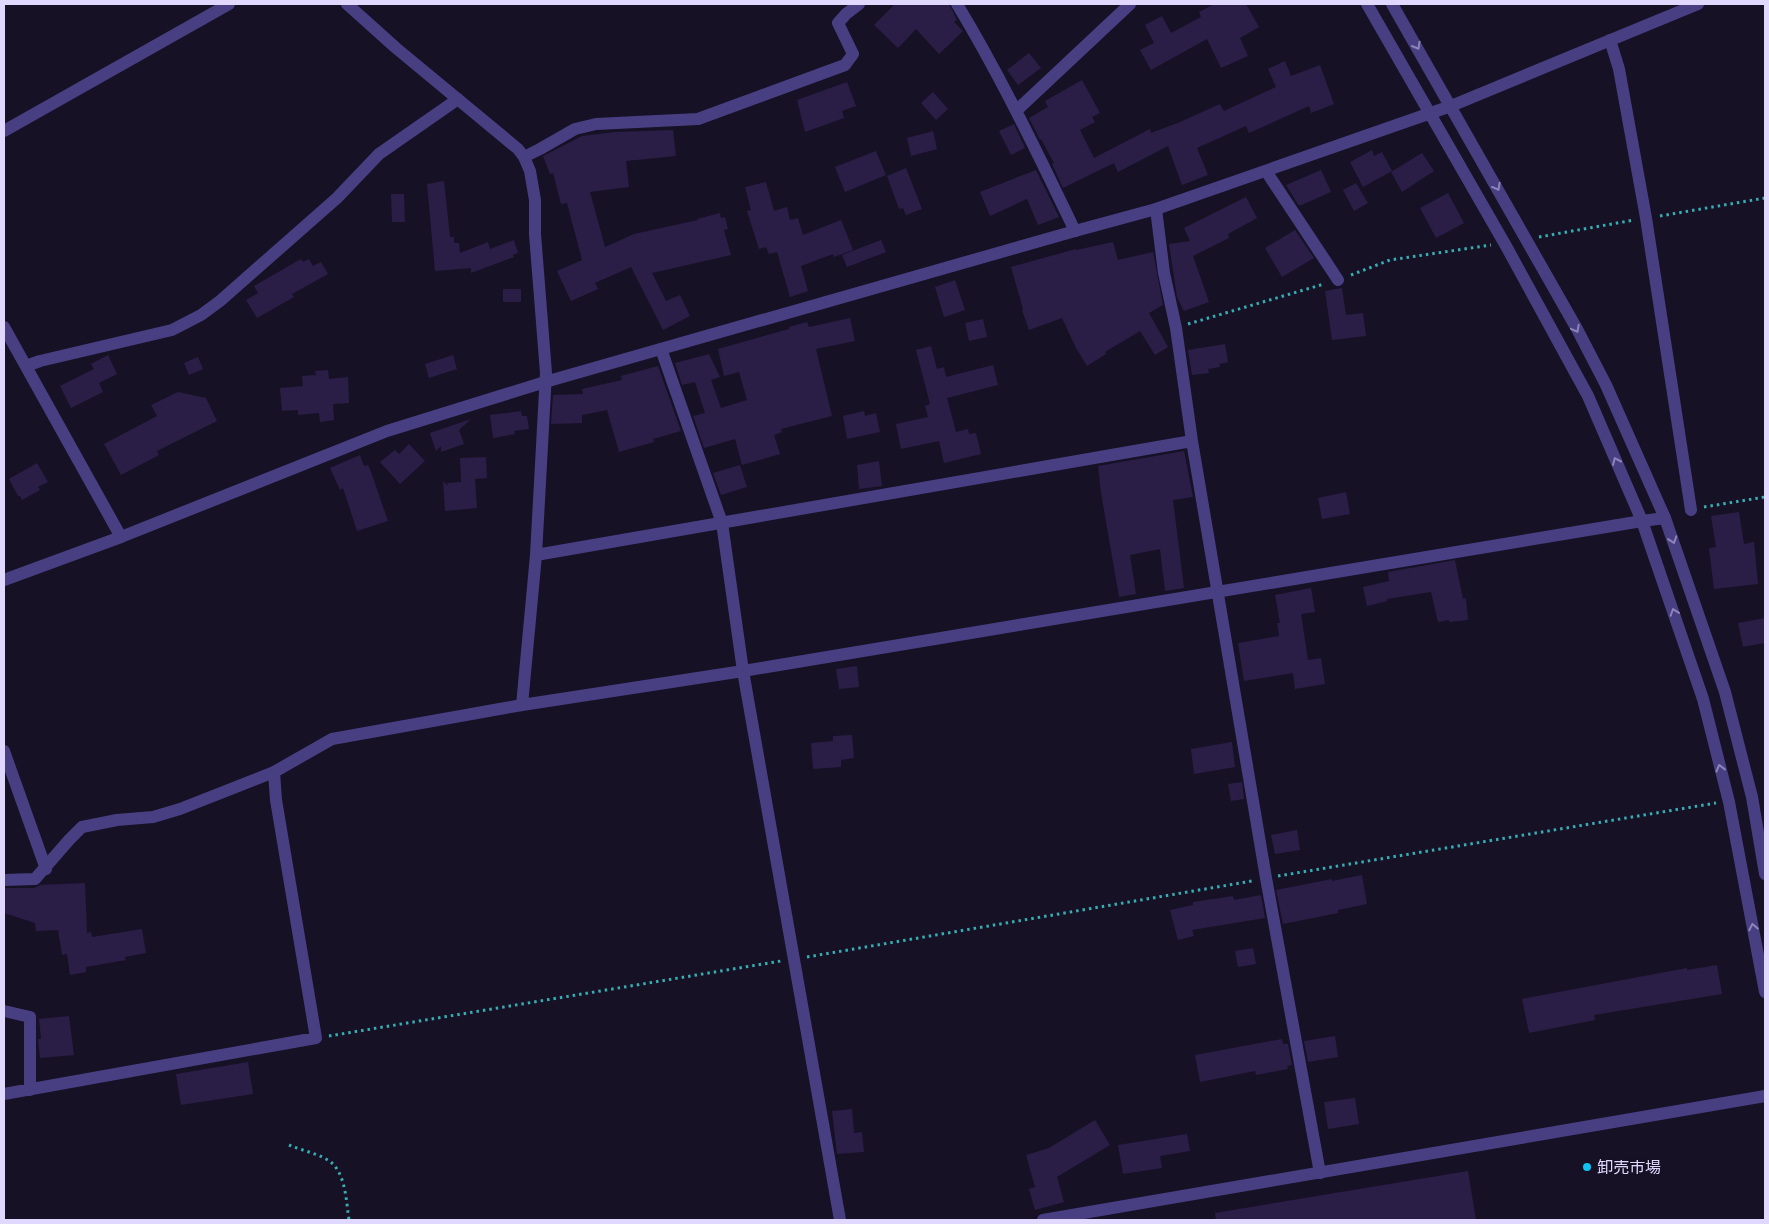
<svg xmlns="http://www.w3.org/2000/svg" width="1769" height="1224" font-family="'Sofia Sans Condensed','Noto Sans JP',sans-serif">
	<rect width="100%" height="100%" fill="#171126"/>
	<path fill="#2a1e46" d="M895,4H949L957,20L954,22L963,31L939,54L916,29L898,48L874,25Z
		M1214,4H1246L1259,27L1240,38L1248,56L1221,68L1207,39L1151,70L1140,50L1154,43L1145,25L1162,16L1171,33L1201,17L1199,12Z
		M1029,53L1041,68L1018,85L1007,70Z
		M1285,61L1291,76L1320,65L1334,104L1311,113L1309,106L1249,133L1246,126L1197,148L1208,175L1182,185L1168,146L1118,172L1114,163L1063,188L1052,164L1054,163L1041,139L1040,140L1029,118L1048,107L1045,101L1082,80L1100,113L1092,117L1095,122L1080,130L1094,158L1150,129L1151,133L1180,122L1220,104L1224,111L1276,87L1268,69Z
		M847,82L856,106L842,111L844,118L805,132L797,100Z
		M933,92L948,109L936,120L921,103Z
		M1014,124L1025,148L1011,155L999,131Z
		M673,130L676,156L626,161L629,187L590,192L605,247L634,234L698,220L697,219L720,213L721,218L725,217L728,229L724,230L731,255L652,273L666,301L680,295L690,316L663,330L631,267L595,283L598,289L571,301L557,271L582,260L567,203L561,204L553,173L550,174L543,156L582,136L615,132Z
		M933,131L937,149L911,156L907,138Z
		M1372,150L1374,156L1382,152L1392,171L1363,187L1350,162Z
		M876,151L886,175L845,192L835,167Z
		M1422,153L1434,171L1402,192L1391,172Z
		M906,168L922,209L906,215L903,208L899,209L887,176Z
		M1036,170L1059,217L1038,225L1027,199L990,216L980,192Z
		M1321,170L1331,192L1299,206L1286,185Z
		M444,181L450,237H454V243H459L460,253L488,242L490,249L514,240L518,253L513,255L514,257L471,273V268L435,271L427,184Z
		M766,182L774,211L787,207L790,220L798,218L803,235L841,220L853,250L834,257L833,254L801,266L808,291L790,297L777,252L769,254L766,247L759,249L747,211L751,210L745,187Z
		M1356,183L1368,203L1354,211L1343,190Z
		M1448,193L1464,223L1436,238L1420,208Z
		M391,194H404L405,222H392Z
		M1246,197L1257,218L1228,234L1229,238L1193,256L1209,302L1184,311L1177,297L1169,244L1190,241L1184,228Z
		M1295,230L1314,258L1282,277L1265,248Z
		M881,240L886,252L847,267L842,255Z
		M1113,242L1118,260L1153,252L1163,305L1149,313L1168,347L1155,355L1140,331L1105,352L1106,354L1087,366L1076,348L1062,318L1029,330L1022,310L1023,309L1011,267L1076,249V250Z
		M301,259L303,262L309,259L313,266L321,262L328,274L292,294L294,297L257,318L246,300L258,293L254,286Z
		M955,280L965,310L944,317L935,287Z
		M1342,288L1346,315L1363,313L1366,336L1332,340L1325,291Z
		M503,289H521V302H503Z
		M850,318L855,341L816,349L832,416L781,429L782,432L774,435L780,454L742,465L735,439L704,448L693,416L705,413L695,382L682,385L675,363L709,354L720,377L711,380L721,408L747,400L739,372L724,376L718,349L789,329V327L807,322L809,327Z
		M983,319L987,337L969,341L965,323Z
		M1225,344L1228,362L1219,364L1220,367L1208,369L1209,373L1192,375L1188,350Z
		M931,346L937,369L944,367L946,377L993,365L998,385L947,398L956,432L968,429L969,434L976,433L981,454L944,463L939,441L901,449L896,424L928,417L925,406L930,404L916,350Z
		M108,355L117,374L99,383L103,392L71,408L60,386L94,369L91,364Z
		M453,355L457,369L429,378L425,364Z
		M198,357L203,369L189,375L184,363Z
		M658,366L681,431L653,439L654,442L619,452L607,410L582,415V423L551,424L553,395L583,394L582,389L622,380L621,376Z
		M328,370L329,379L348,377L349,403L333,404L334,420L320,422L319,413L298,415V410L282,411L280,388L303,386L302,376L316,375L315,371Z
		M178,392L206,398L217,421L157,451L159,455L121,475L104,444L157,416L151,405Z
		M521,411L522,416H527L529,429L514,431L515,434L493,438L490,415Z
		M864,411L865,416L876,413L880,432L847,439L843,416Z
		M471,419L459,430L464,444L441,452V446L436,451L430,433Z
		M409,444L425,461L400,484L380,462L395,450L399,454Z
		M1184,451L1193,497L1173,500L1184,588L1165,591L1160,549L1130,555L1136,594L1119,597L1101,493L1098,466Z
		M360,455L364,466L368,465L371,472L388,521L357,531L343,488L340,490L330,468Z
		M486,457L487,478L475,479L477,508L445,511L443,481L448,486L447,483L461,482L460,458Z
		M879,461L882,486L859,489L857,465Z
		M37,463L48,482L38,487L40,490L22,500L20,496H18L9,479Z
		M740,465L747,487L721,495L713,473Z
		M1346,492L1350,514L1322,519L1318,498Z
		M1739,512L1744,544L1754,542L1758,584L1714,589L1709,548L1716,547L1711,516Z
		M1455,560L1463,599L1466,598L1468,620L1449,622V620L1438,622L1431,592L1387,599V601L1367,606L1363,587L1389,581L1388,572Z
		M1311,588L1315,612L1301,614L1308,660L1321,658L1325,684L1295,689L1293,673L1244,681L1238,643L1279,636L1277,623H1280L1275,595Z
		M1765,618V643L1743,647L1738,623Z
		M857,666L859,687L839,689L836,669Z
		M852,735L854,758L841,760V767L813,769L811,743L833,741V736Z
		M1232,742L1235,767L1194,774L1191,749Z
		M1242,782L1244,799L1231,801L1228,784Z
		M1297,830L1300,850L1275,854L1271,835Z
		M1362,875L1367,904L1338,910V913L1283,924L1276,890L1332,879V881Z
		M85,883L87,933L91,932L92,937L142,929L146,953L125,957L126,960L86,967V972L70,975L67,954L62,955L58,930L36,931L35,923L4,913V888H34L40,885Z
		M1261,895L1265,918L1192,930L1194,936L1178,940L1170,910L1193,905V902L1233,896L1234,900Z
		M1253,948L1256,964L1238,967L1235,951Z
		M1717,965L1722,994L1594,1015L1595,1020L1529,1033L1522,999L1687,968V970Z
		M69,1016L74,1055L40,1058L38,1039H41L39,1019Z
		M1335,1036L1338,1057L1308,1062L1304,1041Z
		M1282,1039L1283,1044H1288L1292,1065L1287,1066L1288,1069L1256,1075L1255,1071L1200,1082L1195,1055Z
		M248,1062L253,1094L181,1105L176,1074Z
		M1355,1098L1359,1124L1328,1129L1324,1102Z
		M852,1109L854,1133L862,1132L864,1152L837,1154L832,1111Z
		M1095,1120L1110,1145L1057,1177L1064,1202L1035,1210L1029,1189L1035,1187L1026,1155L1049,1148Z
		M1187,1134L1190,1151L1160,1156L1162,1168L1123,1174L1118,1145Z
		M1468,1171L1476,1220H1216L1215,1213Z"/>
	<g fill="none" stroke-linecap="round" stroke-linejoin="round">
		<path stroke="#37adb2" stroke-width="3" stroke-dasharray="2.5 4" stroke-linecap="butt" d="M1660,216L1765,198
			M1539,237L1634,220
			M1351,275L1390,260L1491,245
			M1188,324L1324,284
			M1704,507L1765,497
			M1278,876L1716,803
			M807,957L1252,881
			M329,1036L781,961
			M289,1145C301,1150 315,1153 326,1159C346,1169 346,1201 349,1220"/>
		<path stroke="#483f83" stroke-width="12" d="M347,4L396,48L518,149L524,157L530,171L535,200V234L546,373L536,555L522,705
			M957,4C1001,77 1038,154 1075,231
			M1610,40L1619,69L1646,218L1691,510
			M1017,110L1130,4
			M4,131L229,4
			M524,157L540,149L575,129L596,124L698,119L845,65L853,54L838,23L846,14L859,4
			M1266,171L1338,280
			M1156,209L1164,273L1176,328L1192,441L1266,878L1320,1173
			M4,327L121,537
			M661,349L722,523L743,671L840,1220
			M26,366L40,361L172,330L201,315L220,301L337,198L379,154L458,99
			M536,555L1192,441
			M4,751L46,869
			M4,880L35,879L69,840L82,827L117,820L153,817L180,809L274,772L332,739L522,705L743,671L1642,521L1665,518
			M4,1011L30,1017V1090
			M4,1094L316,1038L276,800L274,772"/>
		<path stroke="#483f83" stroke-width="12" d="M1367,4L1506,246L1588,396L1642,521L1703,699L1729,802L1765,992
			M1392,4L1577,329L1606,385L1665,518L1725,692L1752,797L1765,874
			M4,580L121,537L387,431L545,382L1075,231L1156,209L1451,106L1698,4
			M1043,1220L1765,1096"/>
	</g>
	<defs><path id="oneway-chevron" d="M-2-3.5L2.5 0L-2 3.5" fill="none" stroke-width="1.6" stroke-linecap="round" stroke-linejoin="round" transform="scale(1.25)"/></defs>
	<g stroke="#8c84ba">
		<use href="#oneway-chevron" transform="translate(1417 46) rotate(60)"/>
		<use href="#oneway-chevron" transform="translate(1497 187) rotate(61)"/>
		<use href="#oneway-chevron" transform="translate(1576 329) rotate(62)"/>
		<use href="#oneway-chevron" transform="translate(1616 461) rotate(-114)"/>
		<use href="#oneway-chevron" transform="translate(1673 540) rotate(71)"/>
		<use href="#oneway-chevron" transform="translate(1674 612) rotate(-109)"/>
		<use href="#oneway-chevron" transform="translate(1720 768) rotate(-104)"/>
		<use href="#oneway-chevron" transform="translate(1753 927) rotate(-101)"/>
	</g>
	<circle fill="#10c4f2" stroke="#171126" stroke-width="2" cx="1587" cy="1167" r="5"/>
	<g text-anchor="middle" stroke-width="4.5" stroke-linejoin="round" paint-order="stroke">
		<g font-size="16" fill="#e0d8fd" stroke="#171126" text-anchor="start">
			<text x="1597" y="1173">卸売市場</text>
		</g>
	</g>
	<rect width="1769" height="1224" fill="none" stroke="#e0d8fd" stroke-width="10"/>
</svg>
